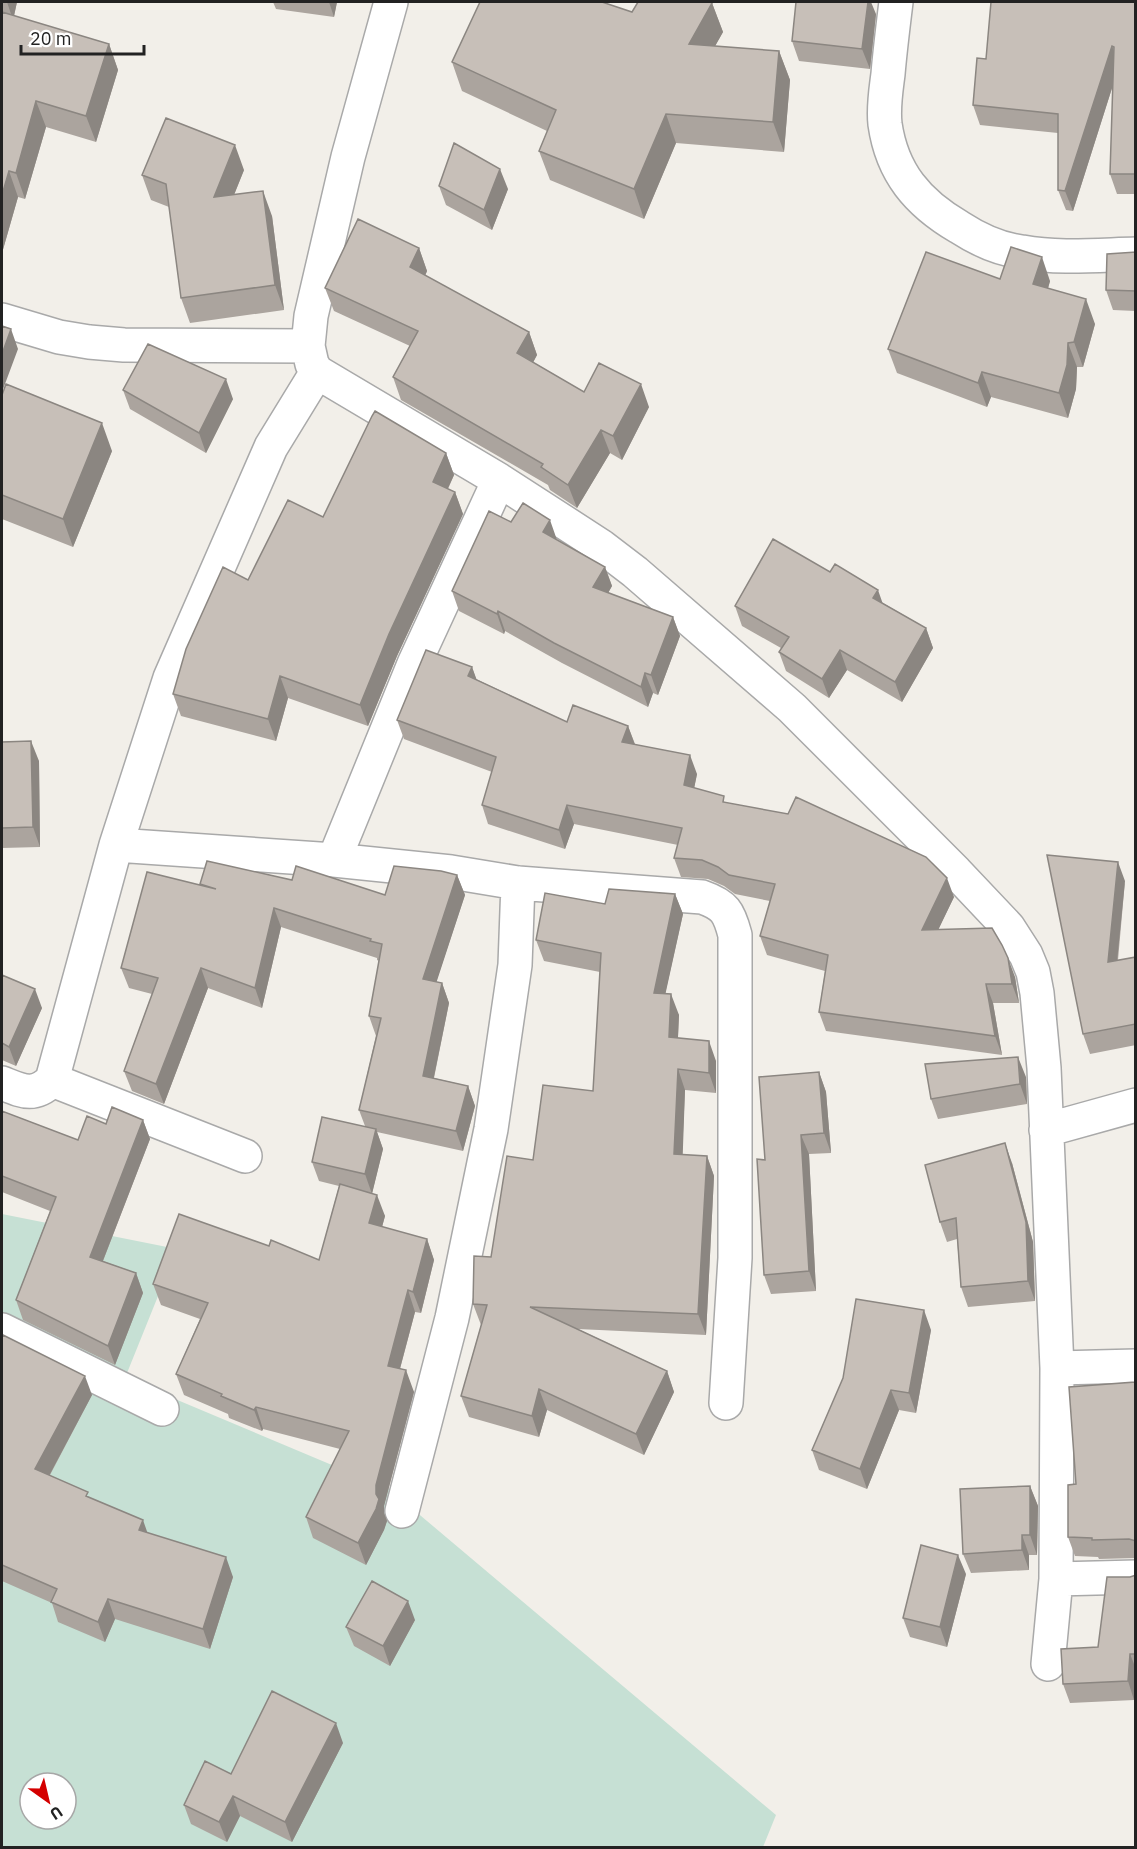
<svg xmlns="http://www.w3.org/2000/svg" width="1137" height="1849" font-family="'IBM Plex Sans',sans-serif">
	<rect width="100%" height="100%" fill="#f2efe9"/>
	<path fill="#c6e0d4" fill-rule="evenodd" d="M2,1214L177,1249L125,1378L389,1489L776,1815L763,1847H2ZM30,1783H66V1819H30Z"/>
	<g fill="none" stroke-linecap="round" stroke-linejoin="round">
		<g stroke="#a9a9a9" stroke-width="36">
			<path id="minor" d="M391,2L348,157L311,316L308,346L312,364L317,372L499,480L601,546L635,572L792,708L956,872L1008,927L1026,955L1033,972L1037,993L1044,1068L1057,1368L1056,1579L1048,1664
				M896,2C893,26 890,50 888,74C886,90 883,107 885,124C892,173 918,203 959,227C979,240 998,249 1022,252C1058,259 1098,255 1136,254
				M2,320L59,337L89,342L124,345L308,346
				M116,845L334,860L451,872L518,883L702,897C725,905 729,912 735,935V1258L726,1403
				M334,860L414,664L499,480
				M52,1080L245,1156
				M2,1083C22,1091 34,1098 52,1080L116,845L170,678L271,447L317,372
				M1046,1130L1136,1105
				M2,1330L162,1409
				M1057,1368L1136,1366
				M402,1511L452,1318L491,1129L515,965L518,883
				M1056,1579L1136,1577"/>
		</g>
		<use href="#minor" stroke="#fff" stroke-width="33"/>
	</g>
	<path fill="#aba49e" d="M2,2H17L14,16L109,44L118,70L96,142L46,127L25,199L18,197L2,253Z
		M273,2H337L334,17L276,9Z
		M1136,2V194H1117L1110,174L1113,85L1073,211L1066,210L1058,190V133L980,125L973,105L986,59Z
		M712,3L723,32L715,46L779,51L790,80L784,152L676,143L644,219L550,180L539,151L547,131L462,91L452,62L632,12Z
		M876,14L870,69L799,61L792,41Z
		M244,170L234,195L272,216L284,310L190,323L181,298L169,207L151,200L142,175Z
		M439,186L508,189L492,230L446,205Z
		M419,248L427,271L425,276L529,332L537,355L533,362L584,392L649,407L622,460L610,453L577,508L550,490L548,485L401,400L393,377L410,346L334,311L325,288Z
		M1136,252V311L1113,310L1106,290Z
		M1000,279L1050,281L1048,289L1095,324L1083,367H1077L1076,389L1068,418L991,397L987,407L897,373L888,349Z
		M123,390L233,399L206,453L130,409Z
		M2,395L112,451L73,547L2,519Z
		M446,453L454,475L448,489L455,492L463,514L397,656L368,726L288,698L276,741L181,716L173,694L248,580L323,517Z
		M511,522L557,540L605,567L612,586L608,593L673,617L680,636L658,695L653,693L648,707L562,663L505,631L504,634L459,611L452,591Z
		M883,603L926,628L933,648L902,702L847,670L829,698L786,671L779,652L781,648L742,626L735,606Z
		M472,667L476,679L567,722L628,726L635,744L697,774L694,788L727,803L954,897L938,930L1015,977L1019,1003H993L1002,1055L826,1031L819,1012L825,971L767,955L760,936L770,901L735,894L724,886L708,879L681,877L674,858L678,845L574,824L565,849L488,824L482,805L492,772L404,739L397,720Z
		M2,742L39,761L40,847L2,848Z
		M457,875L465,895L436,982L442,983L449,1003L434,1078L468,1086L475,1106L463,1151L377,1132L383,1149L372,1193L385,1216L382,1227L427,1239L434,1260L421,1313L415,1312L400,1369L414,1392L384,1506V1513L387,1521L384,1530L366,1565L313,1538L306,1517L340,1449L263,1429L262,1431L229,1418L228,1414L184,1395L176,1374L200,1319L161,1305L153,1284L269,1246L319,1260L339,1186L319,1181L312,1162L365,1126L359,1110L376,1036L369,1016L379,961L377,960V958L281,927L262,1008L208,988L164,1104L132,1091L124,1071L152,994L129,988L121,968L200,885V884L292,880L385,895Z
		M1125,881L1118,960L1136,957V1045L1090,1054L1083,1034Z
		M675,894L683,914L665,994L679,1015L678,1038L716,1061V1093L685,1090L682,1155L707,1156L714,1176L706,1335L578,1329L667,1371L674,1392L644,1455L547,1410L539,1437L469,1417L461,1396L481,1325L473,1304L491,1257L533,1160L593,1091L600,972L544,961L536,940L605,904Z
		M2,975L42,1008L16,1066L2,1060Z
		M819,1072L826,1092L831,1153L809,1154L816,1291L771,1294L764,1275L765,1160Z
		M1026,1077L1027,1104L938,1119L931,1099Z
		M2,1111L78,1140L106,1124L143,1120L150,1139L103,1261L136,1273L143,1293L115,1365L23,1320L16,1300L50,1211L2,1192Z
		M1012,1163L1033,1242L1035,1301L968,1307L961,1287L957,1239L947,1242L940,1222Z
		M931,1330L916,1413L899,1410L867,1489L819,1470L812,1450Z
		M2,1338L92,1395L50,1475L90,1498L147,1532L233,1577L210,1649L115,1619L105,1642L58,1622L52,1603L2,1581Z
		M1136,1379V1558L1099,1559L1098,1557L1075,1556L1068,1537L1076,1484L1135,1382Z
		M1030,1486L1038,1506L1037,1555H1029V1570L971,1573L963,1554Z
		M966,1574L947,1647L910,1637L903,1618Z
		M1136,1575V1689L1134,1700L1070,1703L1063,1684L1098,1647L1130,1577Z
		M415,1620L390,1666L354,1646L346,1627Z
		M343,1743L292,1842L240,1816L227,1842L191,1824L184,1805L231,1774Z"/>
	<path fill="#8b8681" d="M7,2H17L13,20Z
		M329,2H337L334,17Z
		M868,2H871L876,14L870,69L862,49Z
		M712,3L723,32L700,73L689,44Z
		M109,44L118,70L96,142L86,116Z
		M1112,46L1119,66L1073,211L1065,191Z
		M779,51L790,80L784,152L773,122Z
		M36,101L46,127L25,199L16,173Z
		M666,114L676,143L644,219L634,189Z
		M235,145L244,170L223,222L214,197Z
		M500,169L508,189L492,230L484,210Z
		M9,171L18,197L2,253V195Z
		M263,191L272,216L284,310L275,285Z
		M419,248L427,271L418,291L410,267Z
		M1042,257L1050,281L1042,308L1033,284Z
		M1086,299L1095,324L1083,367L1074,342Z
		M11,329L18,349L2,392V354Z
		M529,332L537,355L526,376L517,353Z
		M1068,343L1077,367L1076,389L1068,418L1059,393Z
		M982,372L991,397L987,407L978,383Z
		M226,379L233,399L206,453L199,433Z
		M641,384L649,407L622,460L613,436Z
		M102,423L112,451L73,547L63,519Z
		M601,430L610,453L577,508L568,485Z
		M446,453L454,475L441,503L433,482Z
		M455,492L463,514L397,656L368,726L360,705L389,634Z
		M550,520L557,540L543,532Z
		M605,567L612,586L600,607L593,587Z
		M878,590L885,610L873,598Z
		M498,611L505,631L504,634L497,614Z
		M673,617L680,636L658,695L651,675Z
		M926,628L933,648L902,702L895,682Z
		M840,650L847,670L829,698L822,679Z
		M472,667L479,686L468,676Z
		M645,673L653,693L648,707L641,687Z
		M280,676L288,698L276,741L268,719Z
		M628,726L635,745L622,742Z
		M31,741L39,761L40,847L33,827Z
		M690,755L697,774L691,804L684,785Z
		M567,805L574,824L565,849L559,830Z
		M1118,862L1125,881L1115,982L1108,962Z
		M457,875L465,895L431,999L423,979Z
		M947,878L954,897L929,949L922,930Z
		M675,894L683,914L661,1014L654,993Z
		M274,908L281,927L262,1008L255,988Z
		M1008,958L1015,977L1019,1003L1012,984Z
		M201,968L208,988L164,1104L156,1084Z
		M442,983L449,1003L430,1096L423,1076Z
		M986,984L993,1003L1002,1055L995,1036Z
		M35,989L42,1008L16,1066L9,1047Z
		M671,994L679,1015L677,1057L669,1037Z
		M709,1041L716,1061V1093L709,1073Z
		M1018,1057L1026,1077L1027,1104L1020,1084Z
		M678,1069L685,1090L682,1175L674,1154Z
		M819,1072L826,1092L831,1153L824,1133Z
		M468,1086L475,1106L463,1151L456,1131Z
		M143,1120L150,1139L97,1276L90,1257Z
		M376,1129L383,1149L372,1194L365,1174Z
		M801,1135L809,1154L816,1291L809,1271Z
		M1005,1143L1012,1163L1033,1242L1035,1301L1028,1281Z
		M707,1156L714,1176L706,1335L698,1314Z
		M377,1195L385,1216L377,1245L369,1223Z
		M427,1239L434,1260L421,1313L413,1292Z
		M136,1273L143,1293L115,1365L108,1346Z
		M408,1290L415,1312L395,1387L388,1366Z
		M924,1310L931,1330L916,1413L909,1393Z
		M406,1370L414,1392L384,1506V1513L387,1521L384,1530L366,1565L358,1543L376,1494V1485Z
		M667,1371L674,1392L644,1455L636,1434Z
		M85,1376L92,1395L42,1489L35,1469Z
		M539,1389L547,1410L539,1437L532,1416Z
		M891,1390L899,1410L867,1489L860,1469Z
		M256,1407L263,1429L262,1431L254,1410Z
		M1030,1486L1038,1506L1037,1555L1030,1535Z
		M143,1520L150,1540L139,1530Z
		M1022,1535L1029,1555V1570L1022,1550Z
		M958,1555L966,1574L947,1647L940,1627Z
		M226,1557L233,1577L210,1649L203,1629Z
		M108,1599L115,1619L105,1642L98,1622Z
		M408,1601L415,1620L390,1666L383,1646Z
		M1130,1654L1136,1669L1134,1700L1128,1681Z
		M336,1723L343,1743L292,1842L285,1822Z
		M233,1796L240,1816L227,1842L219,1822Z"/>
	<path fill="#c7bfb8" stroke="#8b8681" stroke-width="1.5" d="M480,2H602L632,12L638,2H710L712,3L689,44L779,51L773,122L666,114L634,189L539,151L556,110L452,62Z
		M796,2H868L862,49L792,41Z
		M991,2H1136V174H1110L1114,47L1112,46L1065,191L1058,190V114L973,105L977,58L986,59Z
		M2,12L109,44L86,116L36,101L16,173L9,171L2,195Z
		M166,118L235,145L214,197L263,191L275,285L181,298L166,184L142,175Z
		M454,143L500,169L484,210L439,186Z
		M358,219L419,248L410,267L529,332L517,353L584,392L599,363L641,384L613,436L601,430L568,485L541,467L543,464L393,377L418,331L325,288Z
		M1011,247L1042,257L1033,284L1086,299L1074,342L1068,343L1067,365L1059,393L982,372L978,383L888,349L926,252L1000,279Z
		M1136,252V291L1106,290L1107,254Z
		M2,326L11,329L2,354Z
		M148,344L226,379L199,433L123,390Z
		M6,384L102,423L63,519L2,495V395Z
		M375,411L446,453L433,482L455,492L389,634L360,705L280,676L268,719L173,694L186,649L223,567L248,580L288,500L323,517L372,416Z
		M523,503L550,520L543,532L605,567L593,587L673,617L651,675L645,673L641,687L554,643L498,611L497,614L452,591L489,511L511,522Z
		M773,539L830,572L835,564L878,590L873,598L926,628L895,682L840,650L822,679L779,652L789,637L735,606Z
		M426,650L472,667L468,676L567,722L573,705L628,726L622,742L690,755L684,785L724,796L723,802L788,814L796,797L926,857L947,878L922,930L992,928L1002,945L1008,958L1012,984H986L995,1036L819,1012L828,955L760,936L775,884L729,875L718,867L702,860L674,858L682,828L567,805L559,830L482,805L496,757L397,720Z
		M31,741L33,827L2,828V742Z
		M1047,855L1118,862L1108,962L1136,957V1024L1083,1034Z
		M207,861L292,880L296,866L385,895L394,866L441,871L457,875L423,979L442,983L423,1076L468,1086L456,1131L359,1110L381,1018L369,1016L382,944L370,941L371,939L274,908L255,988L201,968L156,1084L124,1071L158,978L121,968L147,872L216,889L200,884Z
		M609,889L675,894L654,993L671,994L669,1037L709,1041V1073L678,1069L674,1154L707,1156L698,1314L530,1307L667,1371L636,1434L539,1389L532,1416L461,1396L487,1305L473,1304L474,1256L491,1257L507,1156L533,1160L543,1085L593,1091L601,953L536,940L545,893L605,904Z
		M2,975L35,989L9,1047L2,1043Z
		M1018,1057L1020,1084L931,1099L925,1064Z
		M819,1072L824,1133L801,1135L809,1271L764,1275L757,1159L765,1160L759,1077Z
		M112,1107L143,1120L90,1257L136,1273L108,1346L16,1300L56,1197L2,1176V1111L78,1140L87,1116L106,1124Z
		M322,1117L376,1129L365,1174L312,1162Z
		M1005,1143L1026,1222L1028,1281L961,1287L956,1218L940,1222L925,1165Z
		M340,1184L377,1195L369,1223L427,1239L413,1292L408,1290L388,1366L406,1370L376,1485V1494L379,1499L376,1509L358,1543L306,1517L349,1431L256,1407L254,1410L221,1396L222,1394L176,1374L208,1303L153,1284L179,1214L269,1246L271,1240L319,1260Z
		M856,1299L924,1310L909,1393L891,1390L860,1469L812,1450L843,1378Z
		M3,1335L85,1376L35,1469L88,1492L86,1496L143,1520L139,1530L226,1557L203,1629L108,1599L98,1622L51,1602L57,1589L2,1565V1338Z
		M1135,1379H1136V1541L1129,1539L1092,1540V1538L1068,1537V1485L1076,1484L1069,1387L1135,1382Z
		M1030,1486V1535H1022V1550L963,1554L960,1489Z
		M921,1545L958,1555L940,1627L903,1618Z
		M1136,1575V1654H1130L1128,1681L1063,1684L1061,1649L1098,1647L1107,1577H1130Z
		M372,1581L408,1601L383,1646L346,1627Z
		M272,1691L336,1723L285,1822L233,1796L219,1822L184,1805L205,1761L231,1774Z"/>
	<rect width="1137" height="1849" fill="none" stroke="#222222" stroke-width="6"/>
	<g transform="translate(48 1801) rotate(146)"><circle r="28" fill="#ffffff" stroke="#a7a7a7" stroke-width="1.5"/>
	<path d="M0-4.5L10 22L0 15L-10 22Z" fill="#d40000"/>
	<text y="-9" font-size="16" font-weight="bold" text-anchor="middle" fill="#222222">U</text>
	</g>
	<path d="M21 45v9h123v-9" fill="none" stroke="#222222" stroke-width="3"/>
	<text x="30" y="45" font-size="18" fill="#222222" stroke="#ffffff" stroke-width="4.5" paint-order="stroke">20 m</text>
</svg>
